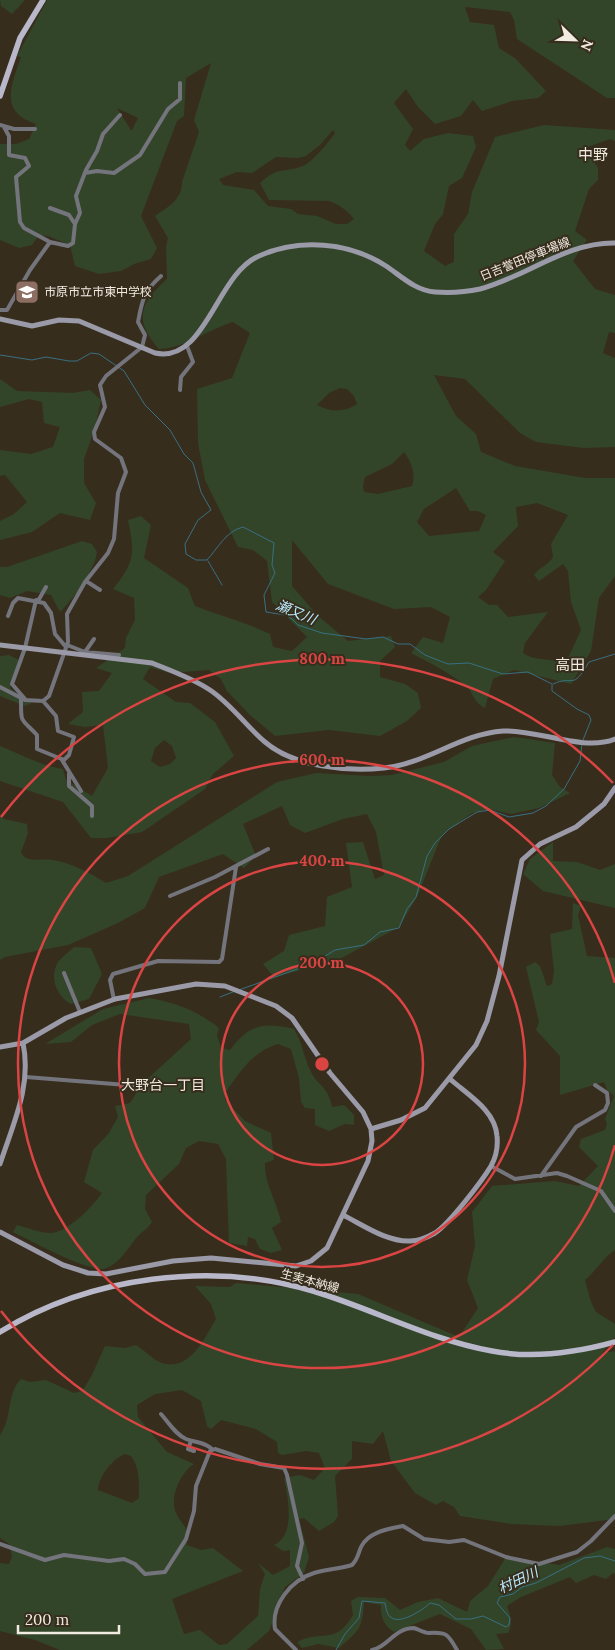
<svg xmlns="http://www.w3.org/2000/svg" width="615" height="1650" font-family="Lora,'Noto Sans JP',serif">
	<rect width="100%" height="100%" fill="#372d1d"/>
	<path fill="#334529" fill-rule="evenodd" d="M0,0H25L12,14L1,6Z
		M47,0H615V98H607L517,39L514,20L510,12L465,7L470,22L494,25L499,48L515,58L546,91L538,98L512,101L482,111L473,100L461,116L435,124L418,107L406,89L394,103L413,129L405,145L410,151L424,139L448,133L473,136L476,147L462,178L449,186L443,214L435,224L424,251L445,266L454,262V234L468,214L472,192L495,137L544,125L615,130V141L610,139L585,148L598,168V180L589,189L575,231L587,240L573,261L595,289L615,295V333L609,332L603,353L615,358V447L584,448L536,442L520,433L465,379L434,375L456,416L476,434L481,452L515,466L585,478H615V576L599,598L591,651L571,684L514,670L493,679L485,708C471,700 474,692 465,685C448,672 430,663 411,653L423,637L443,643L450,617L431,607L394,609L328,584L292,540V586L317,615L348,641L391,636L395,647L380,661V677L405,684L418,693L421,708L407,721L380,736L329,730L275,736L250,715L227,691L221,679L209,670L169,673L150,667L143,679L176,702L190,703L215,722L234,756L213,774L205,789L142,832L107,838H91L63,802L0,781V746C21,754 40,766 63,769L66,780L92,796L108,768L103,725L85,727L68,724L83,712L82,692L99,691L112,673L96,668L125,648L126,638L135,620L134,598L113,589C135,562 135,553 128,520L141,516L151,525L144,558L188,588L195,606C220,616 246,622 270,634L273,647L292,651L307,637L272,602L267,561L253,550L238,547L205,480L198,443L197,389L232,378L250,333L233,322C207,330 186,348 159,349C133,320 140,303 167,279L166,247L168,238L155,216C168,207 182,200 182,182L199,132L194,120L211,63L186,78L184,116L177,121L141,216L157,248L151,259L134,264L121,271L99,274L75,266L70,245L48,236L39,235L32,245L19,248L0,240V144H16L29,139L36,124C0,112 10,88 21,57L17,56ZM117,108L138,118L132,130H131ZM333,130L335,133C330,141 311,163 303,166C282,174 280,165 260,183L269,200L329,201C340,205 347,210 354,219L347,224H336L317,216L298,214L291,209L268,206L254,190L223,185L219,179L237,172L252,173L276,157L298,158L306,156L320,145ZM340,388L347,389L354,396L357,404C344,413 330,412 317,405L329,393ZM404,452C411,461 416,474 412,486L378,494L364,492L363,486L365,477L392,464ZM456,488L470,511H478L486,515L479,531L429,536L417,522L424,509ZM537,503L568,515L551,544L553,557C548,566 539,567 534,575L539,581L563,564L568,571L571,602L581,630L569,656L560,662C547,658 534,661 523,653L525,643L548,612L508,617L497,605H489L478,597L486,590L505,561L493,552L518,526L516,507ZM164,740L172,746L176,758L170,764L160,767L151,761L155,748Z
		M0,379L17,391L73,393L90,390L101,400L95,428L84,459V483L96,503L90,520L60,513L32,532L0,540V521L14,514L27,502L5,475L0,476V450L31,454L53,447L60,427L44,423L42,402L29,399L0,407Z
		M82,541L92,544L97,552C94,572 74,598 60,612L51,595L27,591L10,598L0,595V567H7Z
		M9,655L19,660L10,688L32,703L25,706L0,696V656Z
		M514,737L555,743L552,775L560,787L570,793L539,808L511,814L489,809L472,813L442,835L417,897L399,927L336,961L274,977L263,964L284,951L289,935L325,926L327,897L352,887L346,843L363,842L375,879L384,875L376,832L367,814L343,819L305,833L290,825L282,806L243,824L256,856L244,868L223,854L159,877L145,908L118,923L68,945L5,957L0,960V815L4,819L27,824L28,833L21,852C26,864 42,858 53,860C72,863 90,873 106,883L128,876L277,782L316,773L369,776L392,775L444,762L472,746Z
		M553,842V861L577,862L600,870L615,864V908L543,891L523,874L530,859Z
		M573,903L581,906L578,915L587,956L615,958V1250C603,1258 596,1271 585,1280L591,1302L596,1312L615,1324V1337L602,1353L615,1351V1519L560,1526L512,1524L460,1516L454,1507L443,1501L436,1505L415,1493L391,1461L383,1431L373,1444L352,1441V1459L335,1476L338,1516L334,1522L319,1531L304,1518L299,1519L309,1557L304,1573L285,1587L269,1631L247,1650H60L35,1640L0,1631V1563L9,1564L12,1557L9,1544L0,1538V1435C13,1417 6,1394 21,1379L30,1382L46,1380L74,1393L82,1391L91,1377L105,1346L125,1348L136,1345C144,1350 153,1360 162,1363C190,1372 205,1337 216,1319L211,1304L195,1286L230,1287L236,1283L358,1294L459,1337L478,1308L467,1280L475,1246L472,1212L492,1186L555,1181L579,1186L598,1166L579,1147L581,1139L605,1130L607,1124L605,1119L614,1096L607,1090L604,1082L560,1095V1056L536,1030L539,1022L526,967L535,962L540,966L547,986L552,984L554,971L550,934L572,929ZM182,1390L201,1401L207,1426L211,1429L221,1420L256,1429L277,1442L278,1453L282,1455L306,1451L319,1453L325,1468L314,1480L300,1475L284,1478C288,1498 296,1535 274,1545L283,1551L290,1550V1566L273,1575L258,1563L265,1574L260,1589L258,1616L227,1644L219,1645L200,1630L184,1634L172,1599L243,1571L213,1548L201,1550L187,1545C188,1523 184,1529 176,1513C169,1497 181,1472 194,1464L167,1452L138,1417L137,1405L155,1394ZM125,1454L131,1456C140,1468 139,1484 139,1498L132,1503L98,1490C99,1476 112,1459 125,1454Z
		M74,947L91,948L102,974L89,999L71,1004C58,997 49,979 57,964C60,958 69,952 74,947Z
		M149,998C177,1003 196,1010 219,1028L217,1035L221,1048L230,1050C249,1024 264,1022 294,1029C302,1042 304,1057 310,1070C317,1086 328,1085 332,1107L344,1105L354,1115V1125L345,1124L329,1131L315,1125V1109L305,1108L301,1102L299,1078L291,1049L278,1044C252,1052 241,1071 225,1093V1100L245,1121L271,1133L274,1160L265,1163C264,1183 277,1202 281,1222L272,1228L282,1250L271,1253L260,1249L255,1239L248,1237L247,1246L229,1243L226,1159L218,1144L199,1141L186,1148L179,1164L146,1195L145,1209L152,1222C147,1230 139,1233 134,1241C127,1250 116,1267 103,1269C87,1271 29,1240 13,1232L17,1225C28,1228 40,1233 51,1233C67,1233 93,1206 102,1193L84,1182L93,1150L109,1133L118,1117L115,1106L130,1103L142,1084L191,1039L189,1024L120,1014L92,1025L71,1042L45,1044L103,1009Z
		M607,1547L615,1549V1574L613,1573L606,1579L594,1575L576,1583L570,1577L521,1597L507,1606C511,1617 513,1623 508,1633L496,1634L504,1649L486,1650L471,1629L440,1614L394,1632C384,1625 380,1617 381,1605L364,1602C362,1629 360,1630 339,1648L318,1644L302,1648L297,1642C322,1629 335,1646 353,1615L351,1601L358,1597L385,1598L400,1610L418,1602L438,1598L467,1612L470,1601L488,1586L506,1557L559,1565Z"/>
	<g fill="none" stroke-linecap="round" stroke-linejoin="round">
		<path stroke="#387083" stroke-width="1" d="M0,355L32,360L46,357L69,361H77L91,353L99,354L124,371L145,405L170,430L184,454L193,463L201,492L211,510L198,520L185,544L186,554L196,560H207C218,548 226,531 243,527L274,543L272,565L275,573L264,595L266,612L285,615L291,618L298,625L322,633L366,639L383,637L398,644H410L425,655L448,664L469,663L503,674L528,672L552,684
			M208,561L222,585
			M553,684C575,674 571,692 589,662L615,654
			M552,685V691L577,709L589,715L591,720L583,740
			M239,990L314,963L335,950L364,945L380,932L399,928L407,909L416,897L427,856L435,843L449,829L477,812L490,810L509,817L533,813L546,806L564,789L580,761L582,744
			M220,997L233,992
			M336,1650L345,1634L359,1618L362,1601L385,1603C386,1608 387,1616 392,1618C401,1624 423,1610 430,1603L439,1605L456,1619H471L483,1616L506,1627L509,1625L510,1618L497,1603L500,1597L513,1594L522,1587L536,1583L584,1558L600,1556L615,1561"/>
		<path stroke="#74747d" stroke-width="4" d="M0,125L14,129H35
			M4,127L9,136V155L25,158L29,166L16,177L20,222L24,228L50,242L68,246L73,243L75,224L80,213L76,196L86,170L97,151L103,134L120,115
			M85,173L97,171L114,173L140,155L168,109L180,99V83
			M50,208L69,215L75,224
			M0,310H7L30,270L50,242
			M180,390L181,377L193,362L187,346
			M86,581L100,590
			M38,601L46,587
			M8,616L13,603L18,598L44,603L51,613L55,634L66,647
			M67,645L85,652L119,655
			M85,652L94,639
			M0,687L25,700L43,701L49,696L68,642L67,614L85,582L108,553L114,539L118,493L126,472L121,458L95,439L94,432L105,407L100,385L106,376L142,347L145,335L138,322C142,300 144,291 161,276
			M21,697C21,725 20,717 37,735V749L64,760L69,755L74,737L58,731L56,716L43,701
			M25,699L12,684L25,648L36,600
			M62,760L81,791
			M69,773V786L92,806V816
			M170,896L215,877L268,849
			M64,973L80,1012
			M114,1000L110,980L113,974L158,961L219,962L222,959L236,867
			M26,1077L139,1086
			M491,1166L515,1179L557,1173L567,1176L601,1191L615,1211
			M541,1176L576,1127L605,1110L608,1103L607,1093L595,1085
			M161,1414C169,1423 175,1434 186,1439C196,1443 203,1441 212,1449
			M191,1441L188,1449L194,1451
			M0,1544L45,1560L64,1555L109,1561L124,1559L135,1564L145,1574L165,1572L186,1539L194,1511L196,1486L210,1451L215,1449L260,1464L284,1468L287,1475L302,1543L297,1566L303,1579
			M296,1650L275,1629C271,1605 291,1580 314,1573C327,1569 340,1569 352,1565C358,1559 358,1554 361,1547C368,1532 388,1529 403,1526L424,1539L449,1542L464,1540L506,1557L539,1564L577,1552L591,1541L615,1516
			M372,1650C388,1647 394,1628 414,1628C418,1629 424,1633 429,1633C447,1632 448,1634 457,1650"/>
		<path stroke="#9b9aa9" stroke-width="5" d="M0,319L32,326L59,320L79,321L155,353C206,364 216,274 259,256C299,238 349,242 386,266C401,276 416,291 435,292C449,293 466,292 480,289C526,277 566,242 615,243
			M0,645L152,663C172,671 192,678 210,690C231,704 246,726 265,742C294,767 348,772 384,768C426,764 460,734 503,731C537,729 583,752 615,739
			M0,1047L23,1043L66,1018L115,999L196,984L225,986L276,1006L292,1018L330,1073L363,1112L371,1129L372,1141L368,1161L327,1248L311,1261L296,1266L211,1258L173,1261L106,1274L88,1273L63,1265L0,1232
			M371,1129L401,1120L425,1108L476,1045L487,1021L499,976L522,860L540,844L576,827L604,804L615,788
			M0,1164C13,1124 32,1086 23,1043
			M343,1215C363,1225 387,1242 410,1241C418,1241 428,1237 435,1233C449,1224 482,1181 491,1166C496,1157 498,1146 497,1136C495,1110 468,1095 450,1079"/>
		<path stroke="#b9b8cb" stroke-width="5.5" d="M0,96L20,38L43,0
			M0,1332C90,1276 212,1261 313,1291C373,1309 430,1340 492,1351C533,1359 575,1353 615,1342"/>
	</g>
	<g fill="none" stroke="#da4544" stroke-width="2.5">
		<circle cx="322" cy="1064" r="101"/>
		<circle cx="322" cy="1064" r="203"/>
		<path d="M615 1145A304 304 0 1 1 615 983"/>
		<path d="M613 1345A405 405 0 0 1 1 1311M1 817A405 405 0 0 1 613 783"/>
	</g>
	<defs>
		<g id="school-square" transform="scale(1.25)"><rect x="-9" y="-9" width="18" height="18" rx="4" fill="#8d6e63" stroke="#372d1d"/><path d="M0-5L7-2L0 1L-7-2ZM-4 1L0 2.5L4 1V4Q0 6-4 4Z" fill="#fff"/></g>
	</defs>
	<g fill-rule="evenodd">
		<use href="#school-square" x="27" y="292"/>
	</g>
	<g text-anchor="middle" stroke-width="4" stroke-linejoin="round" paint-order="stroke">
		<g font-size="12" fill="#f1ebe1" stroke="#372d1d">
			<text transform="translate(525 259) rotate(-22)" y="4">日吉誉田停車場線</text>
			<text transform="translate(310 1281) rotate(15)" y="4">生実本納線</text>
		</g>
		<g font-size="12" fill="#f1ebe1" stroke="#372d1d" text-anchor="start">
			<text x="44" y="296">市原市立市東中学校</text>
		</g>
		<g font-size="14" font-style="italic" fill="#b9ebfe" stroke="#372d1d">
			<text transform="translate(296 612) rotate(23)" y="5">瀬又川</text>
			<text transform="translate(518 1580) rotate(-25)" y="5">村田川</text>
		</g>
		<g font-size="14" fill="#f1ebe1" stroke="#372d1d">
			<text x="163" y="1090">大野台一丁目</text>
		</g>
		<g font-size="15" fill="#f1ebe1" stroke="#372d1d">
			<text x="593" y="160">中野</text>
			<text x="570" y="670">高田</text>
		</g>
	</g>
	<circle cx="322" cy="1064" r="8" fill="#da4544" stroke="#372d1d" stroke-width="2.5"/>
	<g font-size="15" text-anchor="middle" font-weight="bold" fill="#da4544" stroke="#372d1d" stroke-width="4" stroke-linejoin="round" paint-order="stroke">
		<text x="322" y="664">800 m</text>
		<text x="322" y="765">600 m</text>
		<text x="322" y="866">400 m</text>
		<text x="322" y="968">200 m</text>
	</g>
	<g transform="translate(575 40) rotate(113)" stroke="#372d1d" stroke-width="4" paint-order="stroke">
	<path d="M0-4L9 19L0 12L-9 19Z" fill="#f1ebe1"/>
	<text y="-8" font-size="14" font-weight="bold" text-anchor="middle" fill="#f1ebe1">N</text>
	</g>
	<path d="M18 1625v8h101v-8" fill="none" stroke="#f1ebe1" stroke-width="2.5"/>
	<text x="25" y="1625" font-size="15" fill="#f1ebe1" stroke="#372d1d" stroke-width="4" paint-order="stroke">200 m</text>
</svg>
